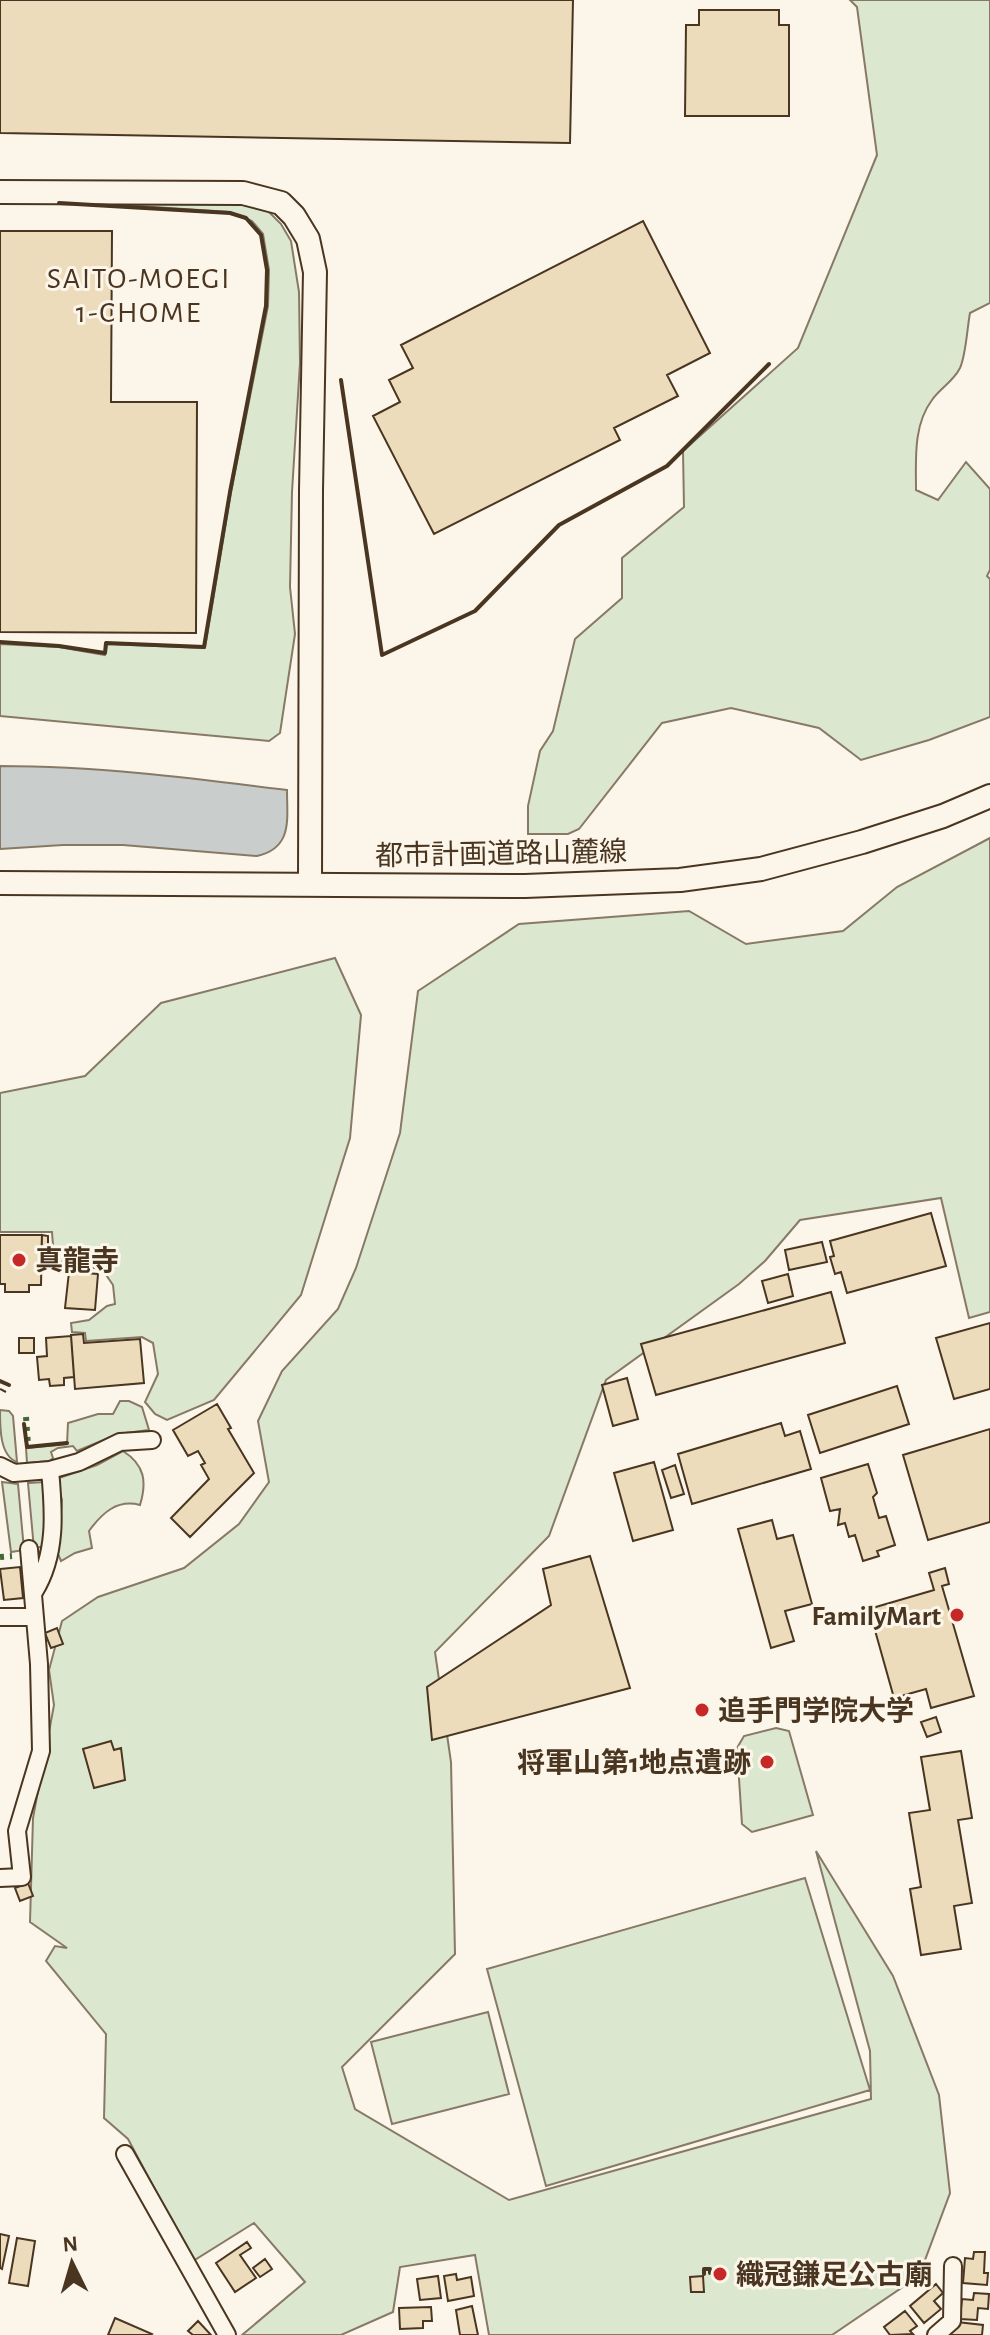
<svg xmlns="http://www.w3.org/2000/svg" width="990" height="2335" font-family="'Alegreya Sans','Noto Sans JP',sans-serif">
	<rect width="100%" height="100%" fill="#fbf6e9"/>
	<path fill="#dce7d0" stroke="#887966" stroke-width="2" d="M850,0H990V303L970,313C967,329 966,355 960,368C953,382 940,388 932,400C913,425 916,460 916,490L938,500L966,462L990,489V570L987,576L990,579V717L929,740L861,760L819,728L731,708L662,723L579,829L568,834H528V806L540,751L553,731L575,639L622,598V558L684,507L683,451L798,348L877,155L857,7Z
		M243,199L267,210L281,224L291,241L299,292L300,363L292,492L290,587L295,634L280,733L269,741L0,716V644L59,647L105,655L107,644L205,648L231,492L268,306L269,270L263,234L252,221L230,212L61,201Z
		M990,838V1312L969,1318L941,1198L800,1220L765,1261L739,1284L606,1380L549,1536L435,1652L451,1762L455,1954L342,2067L355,2109L509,2200L871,2099L870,2051L816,1851L893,1976L939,2095L950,2193L919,2276L832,2335H489L475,2255L400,2267L393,2312L341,2335H242L305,2282L254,2223L193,2261L128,2139L104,2118L106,2034L46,1961L55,1946L67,1948L30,1922L33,1818L54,1705L49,1670L62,1621L98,1597L184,1568L239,1524L269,1482L258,1421L282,1371L338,1309L356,1268L400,1133L418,991L519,924L689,911L746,944L843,931L897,887Z
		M335,958L361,1015L350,1138L301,1295L214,1400L167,1420L155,1414L145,1402L158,1374L153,1343L142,1337L86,1341L85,1333L72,1332L71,1323L89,1320L107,1306L115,1304L113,1285L102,1269L68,1265L54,1259L52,1232H0V1093L85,1076L161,1003Z
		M120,1401H129L142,1407L149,1430L118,1434L77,1451L73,1446L58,1448L51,1452L53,1458L50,1461L27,1463L26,1448L67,1444L68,1423L98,1414H113Z
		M0,1410L9,1411L13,1416L17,1462C0,1456 0,1429 0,1410Z
		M123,1451C145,1465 147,1482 140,1505C117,1499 102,1513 89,1531L92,1548L75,1553L61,1561L58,1554L62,1500L56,1479L97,1465Z
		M2,1482L18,1484L24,1550L11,1552Z
		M45,1482L48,1514L43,1546L34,1549L28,1483Z
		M776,1728L789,1731L813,1815L752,1832L742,1824L737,1748L744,1736Z
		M805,1878L870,2090L546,2186L487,1969Z
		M488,2012L509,2094L392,2124L371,2042Z"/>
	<path fill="#c9cecd" stroke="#887966" stroke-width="2" d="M0,766C97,766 191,778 287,790C287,819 293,848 257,856L123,845H63L0,849Z"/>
	<path fill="#ecdcbc" stroke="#4a3520" stroke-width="2" d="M0,0H573L570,143L0,133Z
		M699,10H779V25H789V116H685L686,25H699Z
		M643,221L710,353L667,375L678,396L614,428L620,440L434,534L373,416L400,402L389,380L413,368L401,345Z
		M0,231H112L111,402H197L196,633L0,632Z
		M931,1213L946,1266L847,1293L841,1272L835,1274L830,1257L834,1256L830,1241Z
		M0,1235H42L41,1285H29V1292H5V1284H0Z
		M42,1235L48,1236V1263H41Z
		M822,1242L827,1262L789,1270L785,1250Z
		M69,1272L98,1274L95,1310L65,1308Z
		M788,1274L793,1296L768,1303L762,1281Z
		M831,1292L845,1343L656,1395L641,1344Z
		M990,1323V1389L954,1399L936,1338Z
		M83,1334L84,1343L140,1339L144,1383L75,1389L71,1335Z
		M71,1336L74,1377L64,1378V1385L50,1386L49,1379L39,1380L37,1357L47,1356L46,1338Z
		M19,1338H34V1353H19Z
		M627,1378L638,1419L613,1426L602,1385Z
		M897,1386L909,1424L820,1453L808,1415Z
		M217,1404L231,1428L228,1429L254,1473L190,1537L171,1518L209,1479L201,1465L205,1463L198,1451L188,1456L173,1430Z
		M781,1423L785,1436L800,1431L811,1469L692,1504L678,1454Z
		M990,1429V1522L928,1540L903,1455Z
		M654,1462L673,1530L633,1541L614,1473Z
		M868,1464L877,1493L873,1497L879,1518L886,1516L895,1545L877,1551L879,1556L863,1561L855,1535L849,1537L845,1523L838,1525L840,1509L830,1511L821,1478Z
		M675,1465L684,1494L671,1498L662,1470Z
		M772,1520L777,1539L793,1535L812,1604L785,1611L794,1641L771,1648L738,1529Z
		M590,1556L630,1688L432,1740L427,1687L551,1605L543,1569Z
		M20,1567L23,1598L4,1600L0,1569Z
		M945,1568L949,1584L942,1586L974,1696L931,1708L926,1689L894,1698L869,1609L934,1590L929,1573Z
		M57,1628L63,1644L51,1648L45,1633Z
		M936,1717L941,1732L927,1737L921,1722Z
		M111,1741L114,1750L121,1748L125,1780L94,1788L83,1749Z
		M961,1751L972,1818L958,1820L972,1903L954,1906L961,1949L921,1955L910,1889L921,1887L909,1813L930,1810L921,1757Z
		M28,1883L33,1896L20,1901L15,1888Z
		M0,2234L9,2236L2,2269L0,2268Z
		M17,2238L35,2241L28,2286L9,2283Z
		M247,2242L251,2248L240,2255L256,2278L235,2292L216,2263Z
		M974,2252H985L984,2273H988L987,2285L963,2283L965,2258L973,2259Z
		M265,2259L272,2269L260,2277L253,2268Z
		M456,2274L457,2280L471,2277L474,2296L448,2301L444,2276Z
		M438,2276L441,2298L420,2300L417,2279Z
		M703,2276L704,2292H691L690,2277Z
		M936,2284L943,2293L934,2301L941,2309L924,2323L910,2306Z
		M974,2293L989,2294L988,2309L978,2308L977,2320L960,2319L962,2299L973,2300Z
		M472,2306L478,2335H460L456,2310Z
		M431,2307L432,2321H423V2328L400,2329L399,2308Z
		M905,2311L917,2326L910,2331L913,2334L890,2335L884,2327Z
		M115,2318L152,2334L151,2335H108Z
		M198,2321L211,2335H193L188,2331Z
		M957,2322L983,2325L982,2335H949L950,2328H957Z"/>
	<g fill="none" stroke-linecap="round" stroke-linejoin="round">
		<g stroke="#4a3520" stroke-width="20">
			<path id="street" d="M0,1466L14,1473L50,1470L79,1462L120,1442L152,1440
				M34,1592C57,1555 54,1512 50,1470
				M0,1617H35
				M0,1878L22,1877L17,1831L41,1751L39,1664L29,1549
				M125,2154L227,2335
				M936,2335L952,2321L953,2266"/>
		</g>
		<g stroke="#4a3520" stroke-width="26">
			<path id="secondary" d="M0,192L243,193L281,203L294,216L308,239L315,272L311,490L310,884
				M0,883L525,886L680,880L761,869L862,842L943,816L990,796"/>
		</g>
		<use href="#street" stroke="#fbf6e9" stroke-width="16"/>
		<use href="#secondary" stroke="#fbf6e9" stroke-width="22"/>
		<path stroke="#436837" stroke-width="6" stroke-dasharray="4 6" stroke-linecap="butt" d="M26,1417L28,1445
			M0,1557L12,1556"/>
		<path stroke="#4a3520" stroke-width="2" stroke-dasharray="10 4" stroke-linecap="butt" d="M0,1389L6,1392"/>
		<path stroke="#4a3520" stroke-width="4" d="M341,380L382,655L475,611L559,525L667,466L769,364
			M0,642L59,646L105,653L106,643L204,647L230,492L266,306L267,270L261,235L246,218L230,213L59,203
			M0,1381L9,1385
			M24,1424L27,1447L67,1443
			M704,2274V2269H710V2273"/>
	</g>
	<g fill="#c62828" stroke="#fbf6e9" stroke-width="3">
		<circle cx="19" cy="1260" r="8"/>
		<circle cx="957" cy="1615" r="8"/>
		<circle cx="702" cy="1710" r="8"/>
		<circle cx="767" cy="1762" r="8"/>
		<circle cx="720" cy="2274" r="8"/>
	</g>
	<g text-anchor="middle" stroke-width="6" stroke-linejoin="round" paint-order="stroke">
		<g font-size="28" fill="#4a3520" stroke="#fbf6e9">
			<text transform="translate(501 853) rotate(-1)" y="10">都市計画道路山麓線</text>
		</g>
		<g font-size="28" font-weight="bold" fill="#4a3520" stroke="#fbf6e9" text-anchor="start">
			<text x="35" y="1270">真龍寺</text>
			<text x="941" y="1625" text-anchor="end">FamilyMart</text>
			<text x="718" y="1720">追手門学院大学</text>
			<text x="751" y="1772" text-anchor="end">将軍山第1地点遺跡</text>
			<text x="736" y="2284">織冠鎌足公古廟</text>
		</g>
		<g font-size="30" letter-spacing="2" fill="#4a3520" stroke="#fbf6e9">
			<text x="139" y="288">SAITO-MOEGI<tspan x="139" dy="34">1-CHOME</tspan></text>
		</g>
	</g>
	<g transform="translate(72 2263) rotate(355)" stroke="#fbf6e9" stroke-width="6" paint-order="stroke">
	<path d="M0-6L14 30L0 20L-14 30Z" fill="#4a3520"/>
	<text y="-12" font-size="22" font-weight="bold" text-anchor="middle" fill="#4a3520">N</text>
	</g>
</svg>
